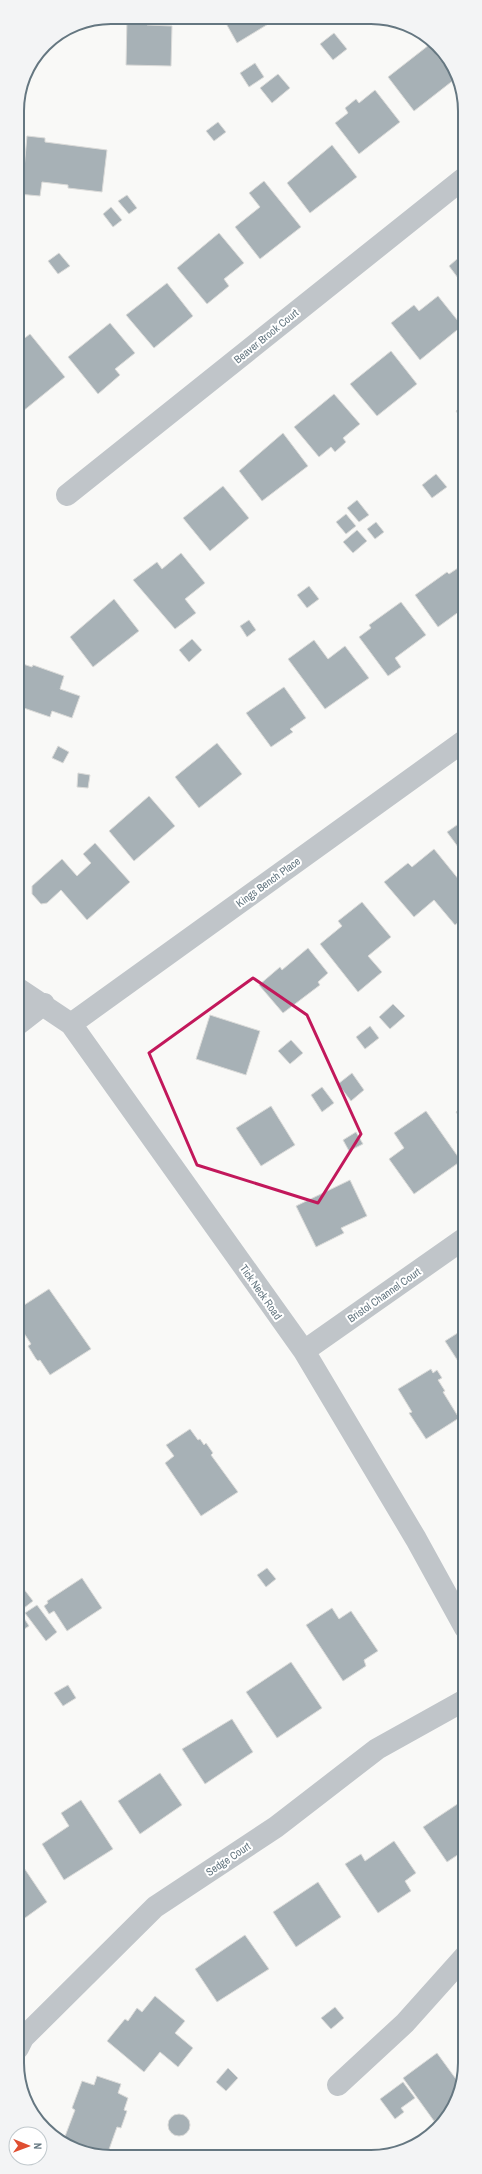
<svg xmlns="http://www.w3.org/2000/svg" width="482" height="2174" font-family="'Archivo Narrow',sans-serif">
	<rect width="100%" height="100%" fill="#f9f9f7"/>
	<path fill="#a7b1b6" stroke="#dbdbd9" d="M127,18H147V25L172,26L171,66L126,65Z
		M223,18H278L237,43Z
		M334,33L347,49L333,60L320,44Z
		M429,45L455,79L414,111L388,77Z
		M255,63L264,77L249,87L240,73Z
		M278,74L290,88L272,103L260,88Z
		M375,90L400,122L359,154L335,123L348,113L345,108L356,99L359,103Z
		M218,122L226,132L214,141L206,131Z
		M27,136L45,138V142L107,150L102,192L68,188V185L42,182L40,196L18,194L21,168L24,169Z
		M332,145L357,177L310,213L287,183Z
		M264,181L301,227L260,259L235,227L260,207L249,193Z
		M127,195L137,208L129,214L118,201Z
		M111,207L122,220L113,227L103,214Z
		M219,233L244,263L224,279L229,286L207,304L177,268Z
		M59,253L70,266L58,274L48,261Z
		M464,253V286L449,266Z
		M167,283L193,316L154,348L126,315Z
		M438,296L462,326L420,360L391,323L414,305L419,311Z
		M110,323L135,353L115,369L120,375L98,394L68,357Z
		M30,334L65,377L17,416V344Z
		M391,351L417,384L377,416L350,384Z
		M334,394L360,424L343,438L346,442L335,452L331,447L319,457L294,427Z
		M464,404V422L456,411Z
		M283,433L308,466L262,501L239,471Z
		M436,474L447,487L432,498L422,485Z
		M223,486L249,518L210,551L183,518Z
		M357,500L369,515L359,522L347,508Z
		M346,514L356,526L346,534L336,522Z
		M376,522L384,532L375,539L367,529Z
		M357,530L367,541L353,553L343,542Z
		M181,553L205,583L185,599L196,613L175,629L133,580L157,562L162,569Z
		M461,566L464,571V608L438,627L415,595L447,572L449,574Z
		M309,586L319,599L307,608L297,595Z
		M114,599L139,631L93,667L70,637Z
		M401,602L426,635L395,658L401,667L388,676L359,637L371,628L369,625Z
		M249,620L256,630L247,637L240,626Z
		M192,639L202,650L189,662L179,650Z
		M314,640L328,659L345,646L369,678L325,709L288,659Z
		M17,662L32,667L33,665L64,676L60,689L80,696L72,718L52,711L50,717L18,706Z
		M284,687L306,718L290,729L293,732L271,747L246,713Z
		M217,743L242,774L199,808L175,777Z
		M58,746L69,752L63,763L52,758Z
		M78,773L90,775L88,788L77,787Z
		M149,796L175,826L134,861L109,831Z
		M464,820V855L447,832Z
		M95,843L130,882L87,920L61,890L47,903L41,904L32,894V886L62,859L77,876L91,863L83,854Z
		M434,849L464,886V918L455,925L434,900L414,917L384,882L408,863L412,867Z
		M362,902L391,937L368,956L382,972L358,992L320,944L342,926L338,921Z
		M308,948L328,973L318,982L320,985L283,1013L259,985L280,967L282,970Z
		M393,1004L405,1016L390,1029L379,1017Z
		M210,1015L260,1031L246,1075L196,1059Z
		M370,1026L379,1038L365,1049L356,1037Z
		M291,1040L303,1053L290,1064L278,1051Z
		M352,1073L364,1090L351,1101L338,1084Z
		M322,1087L334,1103L322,1112L311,1095Z
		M271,1106L295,1145L261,1166L236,1128Z
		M465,1106V1124L456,1112Z
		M426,1111L461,1161L414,1194L389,1159L404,1148L394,1133Z
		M356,1132L363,1144L349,1151L343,1140Z
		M350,1180L367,1216L341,1228L344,1233L316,1247L296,1206Z
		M49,1289L91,1349L50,1375L40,1360L38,1361L36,1359L28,1346L31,1344L18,1324V1309Z
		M464,1329H465V1372L445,1341Z
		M431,1369L433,1373L437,1370L442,1378L438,1380L445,1391L443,1392L459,1418L426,1439L409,1413L412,1412L398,1389Z
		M190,1429L198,1440L200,1439L204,1445L206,1443L213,1453L211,1455L238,1492L201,1516L165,1463L174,1456L166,1445Z
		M267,1568L276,1579L266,1587L257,1575Z
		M82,1578L102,1608L67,1631L54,1611L49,1614L44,1606L48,1603L47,1601Z
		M23,1588L33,1601L24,1608L18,1599V1591Z
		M37,1605L57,1632L46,1641L25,1613Z
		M332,1608L339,1619L351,1611L378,1651L364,1660L366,1666L343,1681L306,1625Z
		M18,1609L29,1626L18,1633Z
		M291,1662L322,1708L277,1738L246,1692Z
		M68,1685L76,1698L63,1706L54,1693Z
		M232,1719L253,1752L205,1784L182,1749Z
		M160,1773L182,1805L140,1834L118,1801Z
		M465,1799V1850L447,1862L423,1827Z
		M81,1800L113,1849L64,1880L42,1844L69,1826L61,1813Z
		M394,1841L416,1873L405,1881L411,1891L378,1913L345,1864L361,1854L365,1861Z
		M18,1859L47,1902L18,1923Z
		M318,1882L341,1917L296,1947L273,1912Z
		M245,1935L269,1969L217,2002L195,1969Z
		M155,1996L185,2021L175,2033L193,2048L178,2067L160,2052L144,2072L107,2041L125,2019L128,2021L137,2008L142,2012Z
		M335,2007L344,2018L331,2029L321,2018Z
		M437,2053L461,2086L458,2099L452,2108L434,2121L403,2078Z
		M228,2068L238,2078L226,2091L216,2082Z
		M97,2076L121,2084L118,2093L128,2098L124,2110L127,2111L121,2128L117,2127L107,2155H92L64,2139L75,2110L72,2108L82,2081L94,2085Z
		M403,2082L415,2098L401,2108L404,2112L395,2119L380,2099Z
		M168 2125a11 11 0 1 1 22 0a11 11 0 1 1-22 0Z"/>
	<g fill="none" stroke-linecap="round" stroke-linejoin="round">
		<path stroke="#c0c5c9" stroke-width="22" d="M67,495L464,178
			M17,988L71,1024L304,1351L416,1539L465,1628
			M71,1024L464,741
			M17,1025L44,1004
			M304,1351L465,1238
			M18,2048L23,2038L155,1907L276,1827L377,1749L465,1700
			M338,2085L405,2023L465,1956"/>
	</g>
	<path fill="none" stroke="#c2185b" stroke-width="3" stroke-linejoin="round" d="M253,978L307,1015L361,1134L318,1203L197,1165L149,1053Z"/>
	<g text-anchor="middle" stroke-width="4" stroke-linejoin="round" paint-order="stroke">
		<g font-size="11" fill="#657781" stroke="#fff">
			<text transform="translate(266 336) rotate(-39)" y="4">Beaver Brook Court</text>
			<text transform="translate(268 882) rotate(-36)" y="4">Kings Bench Place</text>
			<text transform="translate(261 1292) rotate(55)" y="4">Tick Neck Road</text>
			<text transform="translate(384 1295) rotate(-35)" y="4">Bristol Channel Court</text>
			<text transform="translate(228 1859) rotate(-34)" y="4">Sedge Court</text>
		</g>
	</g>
	<path d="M0 0H482V2174H0ZM111 24H371A87 87 0 0 1 458 111V2063A87 87 0 0 1 371 2150H111A87 87 0 0 1 24 2063V111A87 87 0 0 1 111 24Z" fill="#f3f4f5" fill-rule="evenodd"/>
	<path fill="none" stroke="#657781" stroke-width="2" d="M111 24H371A87 87 0 0 1 458 111V2063A87 87 0 0 1 371 2150H111A87 87 0 0 1 24 2063V111A87 87 0 0 1 111 24Z"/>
	<g transform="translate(28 2146) rotate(91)"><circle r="19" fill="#ffffff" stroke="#c1c9cd"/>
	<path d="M0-3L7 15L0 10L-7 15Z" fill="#df4e31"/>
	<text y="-6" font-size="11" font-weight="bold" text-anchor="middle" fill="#657781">N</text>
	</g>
</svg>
